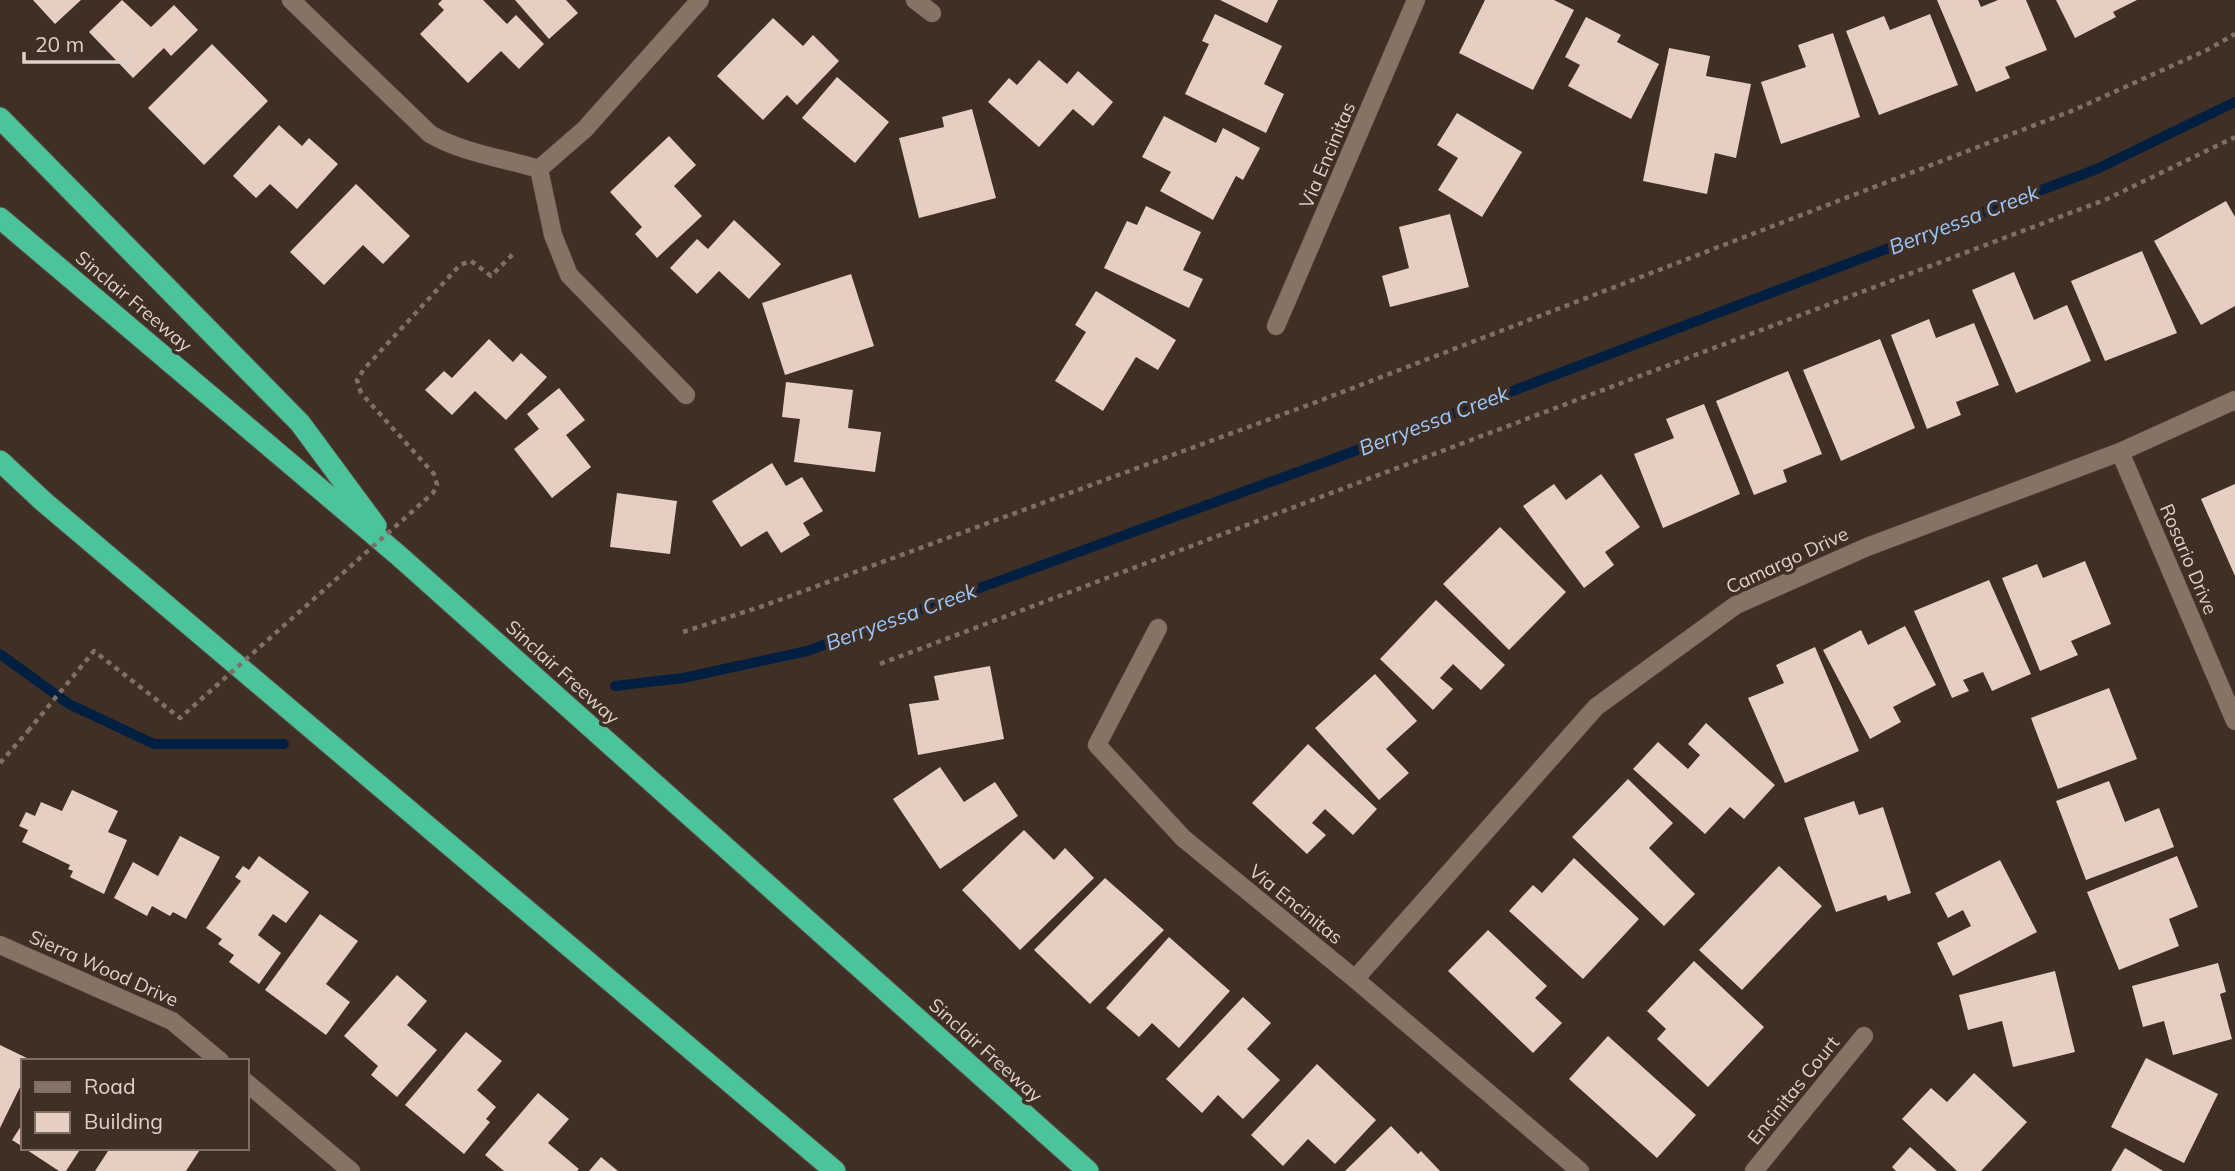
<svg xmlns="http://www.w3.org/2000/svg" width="2235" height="1171" font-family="Mulish,sans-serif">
	<rect width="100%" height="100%" fill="#402f24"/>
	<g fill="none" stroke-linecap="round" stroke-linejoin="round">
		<path stroke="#012041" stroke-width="10" d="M0,654L69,704L154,744H284
			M615,686L683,678L807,651L1336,458L2097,169L2235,102"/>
	</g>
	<path fill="#e7cec3" d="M33,0H81L55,24Z
		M122,0L151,27L174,5L198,30L171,56L164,48L133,78L89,32Z
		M442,0H483L507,24L516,15L544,44L519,69L501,51L468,83L420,34L444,10L438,4Z
		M515,0H566L578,13L549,39Z
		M1220,0H1278L1267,23Z
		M1485,0H1554L1574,10L1533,90L1459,53Z
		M1937,0H1978L1981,7L1998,0H2026L2047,50L2005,67L2010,78L1976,92Z
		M2056,0H2137L2113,12L2116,17L2075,38Z
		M1215,14L1282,46L1264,84L1284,94L1266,133L1185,94L1209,44L1202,41Z
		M1930,14L1958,85L1879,115L1846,31L1884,16L1890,30Z
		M1586,17L1621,35L1617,42L1659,64L1631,119L1568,86L1580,65L1565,57Z
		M773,18L803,46L813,35L839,61L797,105L787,95L763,120L717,76Z
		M1833,33L1860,117L1781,144L1761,82L1806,67L1798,45Z
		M212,44L268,101L204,165L148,108Z
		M1669,48L1710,56L1706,76L1751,84L1736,158L1715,153L1707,194L1643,181Z
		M1039,60L1067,84L1078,71L1113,102L1093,126L1073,109L1039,147L988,102L1009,78L1017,85Z
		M837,77L889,122L855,163L802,118Z
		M972,109L996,198L919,218L899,138L944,127L942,117Z
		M1457,113L1522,152L1482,217L1438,190L1458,158L1437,145Z
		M1164,116L1216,143L1223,128L1260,148L1243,180L1236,176L1213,220L1160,191L1171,172L1142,157Z
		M279,125L302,146L309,138L338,164L297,209L270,184L256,198L233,176Z
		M669,136L696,165L674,186L702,216L657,258L635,234L642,227L610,192Z
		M356,184L410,236L383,264L363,245L324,285L290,252Z
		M2226,201L2235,217V306L2201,325L2154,241Z
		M1146,206L1201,232L1183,270L1203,279L1189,308L1104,268L1127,221L1137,225Z
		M1450,214L1469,287L1390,307L1382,276L1409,268L1399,227Z
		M734,220L781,264L749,299L719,271L697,294L670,268L697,239L708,249Z
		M2142,251L2177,333L2105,361L2071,281Z
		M2014,272L2034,320L2067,305L2091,361L2016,393L1972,290Z
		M851,274L874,346L785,375L762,303Z
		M1096,291L1176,340L1158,370L1136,357L1103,411L1055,381L1086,332L1075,325Z
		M1929,319L1936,338L1974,323L1999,385L1956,402L1961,415L1927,429L1891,335Z
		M489,339L513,362L521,353L547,377L506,420L475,391L452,415L425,390L444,371L452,378Z
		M1880,339L1915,428L1841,461L1803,370Z
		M1788,371L1822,454L1783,470L1787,482L1754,495L1716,401Z
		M786,382L853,390L848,428L881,432L875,472L794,462L800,419L782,417Z
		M559,388L585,420L566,435L591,467L552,498L514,449L539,429L527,414Z
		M1704,404L1740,494L1663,528L1634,454L1674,438L1666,419Z
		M772,463L786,486L802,477L823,511L803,523L810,535L781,553L767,531L741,547L712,501Z
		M1601,474L1640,527L1605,552L1614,565L1584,588L1523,506L1554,484L1566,500Z
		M2235,484V576L2201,499Z
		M617,493L677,501L670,554L610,547Z
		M1500,527L1566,592L1509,650L1443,584Z
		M2085,561L2111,624L2071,641L2078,655L2040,671L2002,578L2037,564L2043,578Z
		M1989,580L2031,674L1992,691L1983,672L1963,680L1969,691L1952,698L1914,611Z
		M1436,600L1505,665L1481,690L1453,664L1440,678L1453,689L1433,710L1380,659Z
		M1905,626L1936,685L1893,707L1901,722L1870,739L1823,650L1861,630L1868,645Z
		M1815,647L1859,751L1785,783L1748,698L1784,683L1776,665Z
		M990,666L1004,739L918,755L909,704L939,700L934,676Z
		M1375,674L1417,721L1386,749L1409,773L1379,800L1315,728Z
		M2109,688L2137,759L2058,789L2031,718Z
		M1706,723L1775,785L1744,819L1730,807L1705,834L1633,769L1658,742L1688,769L1700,755L1688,744Z
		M1308,744L1377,809L1353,835L1325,809L1312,823L1326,835L1307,854L1252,803Z
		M940,767L964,802L995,782L1018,816L940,869L893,799Z
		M1628,779L1673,823L1649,848L1695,894L1664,926L1572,837Z
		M2109,781L2125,822L2159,808L2174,847L2086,880L2056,801Z
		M72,790L118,811L108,832L127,840L104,894L70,877L73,871L68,869L70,865L22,842L28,830L19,826L26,812L35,816L41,802L62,811Z
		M1854,801L1859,815L1883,807L1911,893L1888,901L1886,895L1836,912L1804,818Z
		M1024,830L1054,860L1065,848L1094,878L1020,950L962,890Z
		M180,836L220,857L186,919L173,912L170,916L152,906L147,916L114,898L133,862L158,876Z
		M259,856L309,892L286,923L273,914L258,935L281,953L259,984L229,962L234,955L218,944L222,939L206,928L241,881L235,877L243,866L249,870Z
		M2177,856L2198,907L2169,919L2179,946L2119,970L2087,892Z
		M1574,858L1639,919L1583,979L1509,911L1533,885L1542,893Z
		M2000,860L2037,932L1953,976L1937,943L1971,926L1963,910L1948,918L1935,893Z
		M1779,866L1822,906L1742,990L1699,950Z
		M1105,878L1164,930L1090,1004L1034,950Z
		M320,914L358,941L326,984L350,1002L326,1035L265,990Z
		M1488,930L1547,986L1535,998L1562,1023L1533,1053L1448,971Z
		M1169,937L1230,991L1179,1048L1152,1023L1139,1037L1106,1008Z
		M1694,961L1764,1027L1708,1087L1657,1039L1666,1029L1647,1011Z
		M2218,963L2226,992L2220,994L2232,1039L2173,1055L2164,1021L2143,1027L2132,986Z
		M2055,971L2075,1052L2013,1067L2002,1021L1968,1030L1959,995Z
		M397,975L427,1001L407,1025L437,1050L397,1097L371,1075L378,1066L344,1036Z
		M1243,997L1271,1023L1247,1049L1280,1080L1243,1119L1218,1095L1202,1113L1166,1079Z
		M466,1032L502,1061L477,1090L496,1107L486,1119L490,1122L464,1154L405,1105Z
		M1608,1036L1696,1115L1657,1158L1569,1079Z
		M0,1045L33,1061H23V1081L0,1128Z
		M2146,1058L2218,1094L2184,1163L2111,1127Z
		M1317,1064L1376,1120L1335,1164L1308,1139L1283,1166L1251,1135Z
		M1974,1073L2027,1122L1981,1171H1957L1902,1119L1931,1088L1947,1102Z
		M538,1093L569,1119L548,1143L579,1169L577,1171H504L485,1155Z
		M23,1123V1147L12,1140Z
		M1391,1126L1418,1154L1421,1151L1440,1171H1345Z
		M1910,1147L1937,1171H1896L1892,1167Z
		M24,1148H81L66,1171H59Z
		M110,1148H201L186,1171H95Z
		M2125,1148L2163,1171H2111Z
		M601,1157L618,1171H589Z"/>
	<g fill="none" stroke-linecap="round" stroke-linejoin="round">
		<g stroke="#5a4b41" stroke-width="19">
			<path id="street" d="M291,0L430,134C463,153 502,158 539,169
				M915,0L932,13
				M539,169L553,235L569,275L686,395
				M539,169L585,129L700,0
				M1276,326L1416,0
				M2120,452L2235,721
				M1158,628L1097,745L1183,838L1355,979L1580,1171
				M0,945L172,1021L220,1061
				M1355,979L1596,707L1736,605L1867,547L2120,452L2235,400
				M247,1083L351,1171
				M1754,1171L1864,1036"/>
		</g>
		<g stroke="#5a4b41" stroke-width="23">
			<path id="highway" d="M0,118L300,423L376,526
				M0,218L398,555L1088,1171
				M0,461L44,502L835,1171"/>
		</g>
		<path stroke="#7f7067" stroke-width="4.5" stroke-dasharray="5 5" stroke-linecap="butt" d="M361,393L357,380L364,369L460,265L471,261L491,276L515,252
			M683,632L763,606L1319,401L2074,110L2207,50L2235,34
			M880,664L2107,199L2235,137
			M0,763L28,731"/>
		<use href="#street" stroke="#877266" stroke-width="18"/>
		<use href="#highway" stroke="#4bc49c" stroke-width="21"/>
		<path stroke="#7f7067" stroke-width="4.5" stroke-dasharray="5 5" stroke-linecap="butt" d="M28,731L94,651L180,718L433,493L437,485L434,474L361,393"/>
	</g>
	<g text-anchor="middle" stroke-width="7" stroke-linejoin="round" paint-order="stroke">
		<g font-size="19" fill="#ded2cb" stroke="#402f24">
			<text transform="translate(1327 155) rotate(-67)" y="7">Via Encinitas</text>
			<text transform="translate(134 301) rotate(40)" y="7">Sinclair Freeway</text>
			<text transform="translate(2189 559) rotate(67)" y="7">Rosario Drive</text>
			<text transform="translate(1787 560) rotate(-25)" y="7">Camargo Drive</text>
			<text transform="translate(563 672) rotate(42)" y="7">Sinclair Freeway</text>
			<text transform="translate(1296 904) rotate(39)" y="7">Via Encinitas</text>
			<text transform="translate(104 968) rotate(24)" y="7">Sierra Wood Drive</text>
			<text transform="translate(986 1050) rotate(42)" y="7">Sinclair Freeway</text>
			<text transform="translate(1793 1090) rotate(-51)" y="7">Encinitas Court</text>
		</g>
		<g font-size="21" font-style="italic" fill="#9bc8fe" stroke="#402f24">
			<text transform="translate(1964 220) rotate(-21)" y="7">Berryessa Creek</text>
			<text transform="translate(1434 421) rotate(-21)" y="7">Berryessa Creek</text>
			<text transform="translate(901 617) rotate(-20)" y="7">Berryessa Creek</text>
		</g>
	</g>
	<rect x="21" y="1059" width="228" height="91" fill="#402f24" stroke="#7f7067" stroke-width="2"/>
	<rect x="35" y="1082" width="35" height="10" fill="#877266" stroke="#7f7067" stroke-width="2"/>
	<text x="84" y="1094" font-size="21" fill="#ded2cb">Road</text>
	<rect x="35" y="1112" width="35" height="21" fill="#e7cec3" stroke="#7f7067" stroke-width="2"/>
	<text x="84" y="1129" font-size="21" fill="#ded2cb">Building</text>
	<path d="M24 52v10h105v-10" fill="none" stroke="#ded2cb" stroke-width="3.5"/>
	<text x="35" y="52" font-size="21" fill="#ded2cb" stroke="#402f24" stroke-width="5" paint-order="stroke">20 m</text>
</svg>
